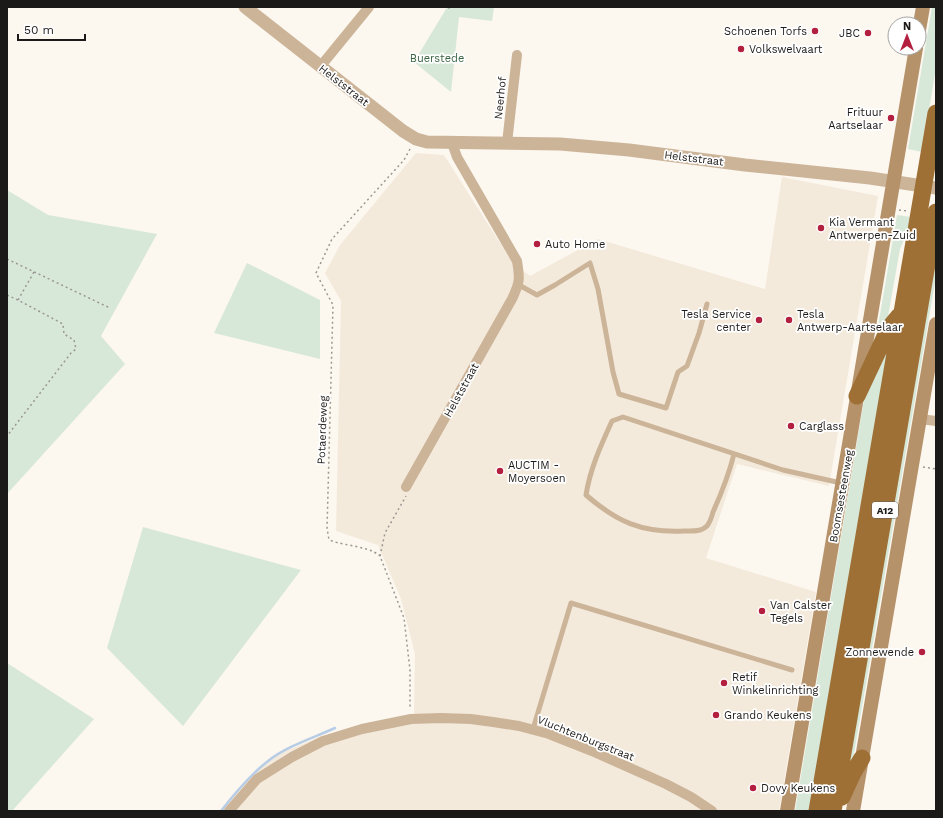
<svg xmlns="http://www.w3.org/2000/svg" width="943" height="818" font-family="'Work Sans',sans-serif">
	<rect width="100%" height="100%" fill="#fcf7ef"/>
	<path fill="#f4eadc" d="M416,153L444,155L513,263L530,276L598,239L765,289L782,177L878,196L829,486L737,464L706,558L816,592L779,811H221L253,774L268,761L280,753L320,737L414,714L415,654L401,599L378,545L336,531L341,301L325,273L340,245Z"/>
	<path fill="#d7e8d9" d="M449,7H494L492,21L459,17L451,92L414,62L446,9Z
		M932,7H936V68L922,152L908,149Z
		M7,190L48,215L157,234L101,336L125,364L7,494Z
		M897,215L911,217L909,229L900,249L886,328L874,350Z
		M936,250V277L852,765L848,770Z
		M247,263L320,300V359L214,333Z
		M888,348L809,811H795L866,388Z
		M143,527L301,570L183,726L107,648Z
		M7,663L94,719L12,811H7Z"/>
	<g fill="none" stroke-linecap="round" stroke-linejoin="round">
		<path stroke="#b7cce5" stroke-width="2.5" d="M221,811C235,793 250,775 268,761C287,746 313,738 335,728"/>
		<path stroke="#9b9792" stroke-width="1.5" stroke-dasharray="2 3" stroke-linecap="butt" d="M448,7L450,9L451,7
			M410,149L404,160L332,239L316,273L333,305L327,529C328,532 328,536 329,539C334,545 368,545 380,556L404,618L410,670V709
			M899,210L907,211
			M7,259L110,308
			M7,295L18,300L63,324L64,334L74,340L76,349L71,353L7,436
			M18,300L34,272
			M923,467L936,469
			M380,556L385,533L406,496"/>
		<path stroke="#ccb499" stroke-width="5" d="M519,285L537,295L555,285L590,263L598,289L613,372L619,394L666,408L678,372L687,366L699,333L707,304
			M734,454C729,474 722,492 713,512C712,516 710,522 707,526C701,532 692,531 684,531C642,533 617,522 586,495C590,469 601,445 612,421L623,417L783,470L841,483
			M533,729L571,603L792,670"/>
		<path stroke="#ccb499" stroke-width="10" d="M320,67L369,7
			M507,143L517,55
			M920,419L936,421
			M406,487L512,299C520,282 520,279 517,261L457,157L452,143
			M229,811L257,779L292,757L323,741L362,729L411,719L441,718L471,719L493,722L519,726L549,734L592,751L666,784L691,797L712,811"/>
		<path stroke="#ccb499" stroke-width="13" d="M245,7L403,131L416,139L427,142L560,144L629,150L745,165L870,178L936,188"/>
		<path stroke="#b6926b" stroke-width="14" d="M919,30L923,7
			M787,811L916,48
			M853,811L936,324"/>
		<path stroke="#9e7036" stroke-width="17" d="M857,396L889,328L899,316
			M842,797L853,773L862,758
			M817,811L936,113
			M833,811L936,212"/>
	</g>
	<g fill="#b3203f" stroke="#fff" stroke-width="1.5">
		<circle cx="815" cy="31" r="4"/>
		<circle cx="868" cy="33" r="4"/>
		<circle cx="741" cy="49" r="4"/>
		<circle cx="891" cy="118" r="4"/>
		<circle cx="821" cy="228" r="4"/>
		<circle cx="537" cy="244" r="4"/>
		<circle cx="759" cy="320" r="4"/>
		<circle cx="789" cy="320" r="4"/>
		<circle cx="791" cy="426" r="4"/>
		<circle cx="500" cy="471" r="4"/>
		<circle cx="762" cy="611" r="4"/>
		<circle cx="922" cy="652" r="4"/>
		<circle cx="724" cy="683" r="4"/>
		<circle cx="716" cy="715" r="4"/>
		<circle cx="753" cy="788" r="4"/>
	</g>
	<g text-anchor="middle" stroke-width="3.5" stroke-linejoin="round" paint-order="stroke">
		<rect fill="#fff" stroke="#605f5d" stroke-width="1" x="872" y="502" width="26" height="16" rx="3"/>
		<g font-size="10" font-weight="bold" fill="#1c1a18">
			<text x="885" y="514">A12</text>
		</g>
		<g font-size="11" fill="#1c1a18" stroke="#fff" text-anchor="start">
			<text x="807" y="35" text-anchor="end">Schoenen Torfs</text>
			<text x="860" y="37" text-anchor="end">JBC</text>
			<text x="749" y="53">Volkswelvaart</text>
			<text x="883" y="116" text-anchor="end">Frituur<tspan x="883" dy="13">Aartselaar</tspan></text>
			<text x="829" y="226">Kia Vermant<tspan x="829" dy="13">Antwerpen-Zuid</tspan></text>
			<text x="545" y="248">Auto Home</text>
			<text x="751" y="318" text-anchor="end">Tesla Service<tspan x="751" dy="13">center</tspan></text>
			<text x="797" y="318">Tesla<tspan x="797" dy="13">Antwerp-Aartselaar</tspan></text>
			<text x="799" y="430">Carglass</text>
			<text x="508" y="469">AUCTIM -<tspan x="508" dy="13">Moyersoen</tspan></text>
			<text x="770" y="609">Van Calster<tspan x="770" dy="13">Tegels</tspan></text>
			<text x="914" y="656" text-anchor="end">Zonnewende</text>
			<text x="732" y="681">Retif<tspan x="732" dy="13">Winkelinrichting</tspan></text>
			<text x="724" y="719">Grando Keukens</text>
			<text x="761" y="792">Dovy Keukens</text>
		</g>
		<g font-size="11" fill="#3a6341" stroke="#fff">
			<text x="437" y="62">Buerstede</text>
		</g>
		<g font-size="11" fill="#1c1a18" stroke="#fff">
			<text transform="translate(344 85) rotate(38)" y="4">Helststraat</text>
			<text transform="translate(500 98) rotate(-84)" y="4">Neerhof</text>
			<text transform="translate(694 158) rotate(7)" y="4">Helststraat</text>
			<text transform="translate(461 390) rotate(-61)" y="4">Helststraat</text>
			<text transform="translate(322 430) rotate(-88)" y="4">Potaerdeweg</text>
			<text transform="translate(841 496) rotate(-80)" y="4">Boomsesteenweg</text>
			<text transform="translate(586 738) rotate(22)" y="4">Vluchtenburgstraat</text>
		</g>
	</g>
	<rect width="943" height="818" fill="none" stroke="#1c1a18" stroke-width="16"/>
	<g transform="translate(907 36)"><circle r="19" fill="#ffffff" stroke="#a4a3a3"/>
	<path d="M0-3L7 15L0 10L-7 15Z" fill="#b3203f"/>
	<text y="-6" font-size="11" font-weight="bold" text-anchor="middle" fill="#1c1a18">N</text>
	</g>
	<path d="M18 34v6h67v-6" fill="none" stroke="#1c1a18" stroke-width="2"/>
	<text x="24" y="34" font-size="12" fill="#1c1a18" stroke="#ffffff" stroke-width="3" paint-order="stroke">50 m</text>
</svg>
